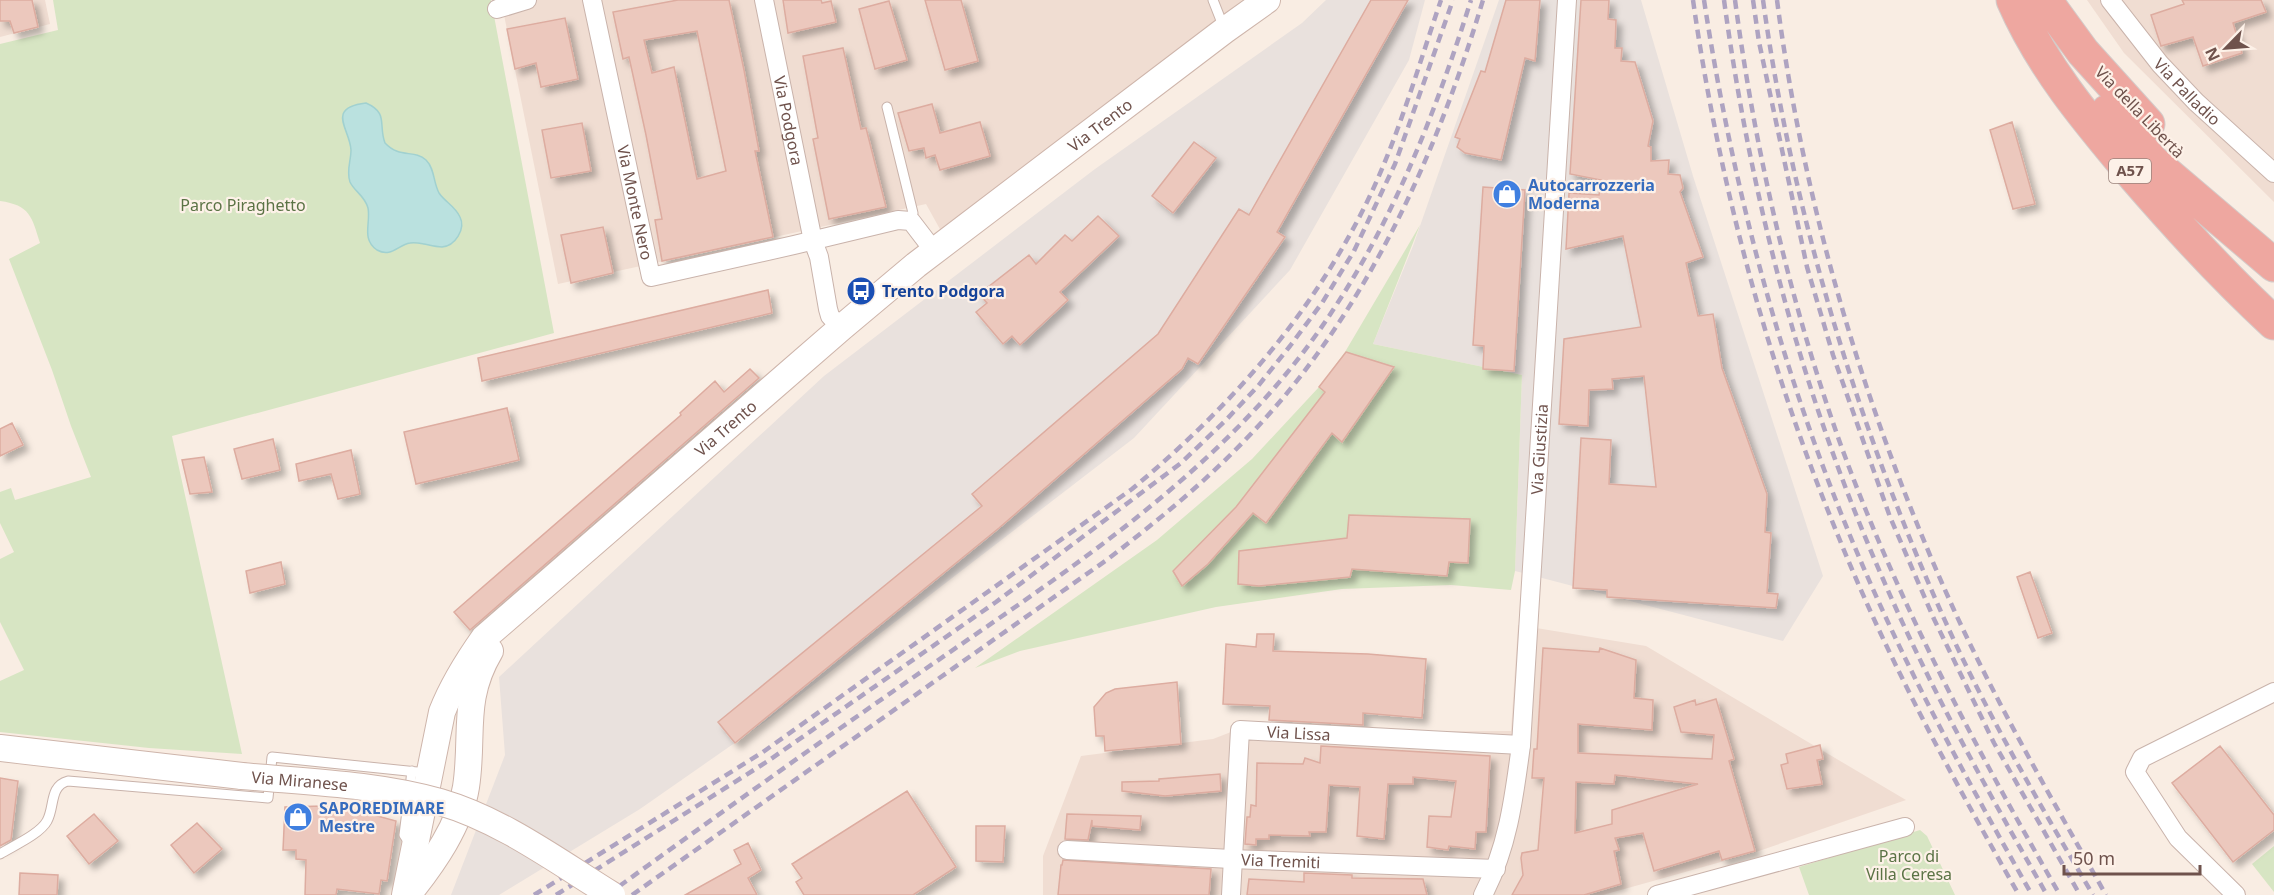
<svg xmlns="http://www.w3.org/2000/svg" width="2274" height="895" font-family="'Noto Sans',sans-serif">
	<defs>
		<filter id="shadow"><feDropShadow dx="5.5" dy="5.5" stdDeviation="3" flood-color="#0004"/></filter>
	</defs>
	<rect width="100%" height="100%" fill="#f9ede3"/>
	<path fill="#f0ddd2" d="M0,0H45L50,24L0,37Z
		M501,0H1251L941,231L926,204L558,284Z
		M2087,0H2274V202L2124,53Z
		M1518,625L1646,646L1906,800L1753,853L1603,895H1043V856L1081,756L1213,739L1231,732L1511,731Z"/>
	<path fill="#e9e1dd" d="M1326,0H1425L1409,60L1290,270L1134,438L769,719L640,809L499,895H451L505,755L499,677L824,376L1095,169L1302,23Z
		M1499,0H1641L1693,176L1823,576L1783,641L1515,571L1522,375L1373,344L1413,246Z"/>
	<path fill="#d7e5c3" d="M53,0H491L554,333L172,436L242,754L149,748L0,732V681L24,670L0,622V559L14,552L0,523V492L11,488L15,500L91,477L71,426L52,370L9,259L40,243C32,217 30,205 0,201V44L58,30Z
		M1420,225L1373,344L1522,375L1515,571L1511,590L1451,585L1342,589L1216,607L1020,651L975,668L1157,540L1252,459L1319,387L1345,352Z
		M1920,830L1927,836L1955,895H1809L1799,867Z
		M2274,846V892L2252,864Z"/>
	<path fill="#bae1df" stroke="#a1d1d0" stroke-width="1.5" d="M366,103C389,113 378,125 385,143C400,159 414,149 426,160C435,169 433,182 439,193C445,202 455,206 460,217C466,229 455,246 442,247C436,247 429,245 424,244C419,243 415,242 410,243C398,245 391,258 377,250C361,239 371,223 368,208C365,196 354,191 350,182C346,171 351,161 351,150C350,129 325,108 366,103Z"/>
	<path fill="#ecc8bd" stroke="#ddaca0" stroke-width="1.5" fill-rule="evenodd" filter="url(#shadow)" d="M0,0H32L38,27L14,33L10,21H0Z
		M678,0H729L744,70L759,151H755L773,237L662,261L655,220L662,219L646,135L629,57L623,59L613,12ZM697,31L726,171L697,179L674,67L652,73L644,40Z
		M783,0H821L822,3L831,1L836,22L788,33Z
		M925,0H961L978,61L945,70Z
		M1371,0H1408L1277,232L1285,237L1198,364L1188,358L1182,369L999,528L735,743L718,722L982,506L972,494L1158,334L1239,209L1249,215Z
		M1506,0H1540L1535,61L1525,58L1501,160L1465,153L1457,147L1460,139L1455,137L1481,71L1485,72Z
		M1581,0H1609L1608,19L1616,20L1615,48H1622L1621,61L1635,62L1653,121L1648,146L1651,147V161L1669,160L1668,174L1680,175L1683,188L1680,192L1703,257L1686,263L1698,316L1713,314L1722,368L1767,494L1765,532L1771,533L1767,593L1778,594L1776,608L1607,597V590L1573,588L1581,438L1611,440L1609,484L1656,487L1644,376L1612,379L1613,389L1589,390L1588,426L1559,424L1564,339L1641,327L1623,236L1566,249L1569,193L1599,195L1601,180L1570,174Z
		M2182,0H2261L2266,12L2233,23L2242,53L2203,66L2193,37L2161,46L2151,15L2184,4Z
		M889,1L907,60L875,69L859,9Z
		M565,18L578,79L541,87L536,63L515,69L507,29Z
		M843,48L861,129L866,128L886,207L829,219L813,139L818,138L803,56Z
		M932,104L940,133L980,122L990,156L940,170L935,155L926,158L924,148L909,151L898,113Z
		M2012,122L2035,204L2013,209L1990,130Z
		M582,123L591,171L551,178L542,130Z
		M1194,142L1216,158L1173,213L1152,196Z
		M1483,187L1525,190L1514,371L1483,369L1484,346L1473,345Z
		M1098,216L1119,236L1060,292L1068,300L1020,345L1012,336L1003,344L976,312L987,303L979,294L1029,255L1036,264L1065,235L1072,241Z
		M603,227L613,273L571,283L561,235Z
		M768,290L772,313L482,381L478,358Z
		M1346,352L1394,367L1342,442L1332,433L1266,523L1253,513L1208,564L1182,586L1173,571L1236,507L1325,392L1319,387Z
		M750,369L759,378L470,630L454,612L681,415L680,413L715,381L724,392Z
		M507,408L519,460L416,484L404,432Z
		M12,423L23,445L0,456V429Z
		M273,439L280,470L242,479L234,449Z
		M351,450L360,494L338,499L331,474L299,481L296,464Z
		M204,457L212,492L190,494L182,460Z
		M1349,515L1470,519L1468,563L1449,562L1447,576L1352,569L1350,577L1259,586L1238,584L1239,551L1347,538Z
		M281,562L285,584L250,593L246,571Z
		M2030,572L2052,633L2038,638L2017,577Z
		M1257,634H1274L1273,651L1368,654L1426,659L1422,718L1363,713V725L1269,720L1270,706L1223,704L1226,644L1256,647Z
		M1543,648L1599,652L1600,648L1636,660L1634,698L1653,700L1652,730L1578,724V753L1712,759L1714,735L1681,732L1674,707L1695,700L1696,705L1716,699L1734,759L1729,761L1755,851L1722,860L1719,851L1654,871L1643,833L1615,838L1619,850L1614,851L1621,884L1584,895H1512L1523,875L1521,858L1522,853L1538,850L1544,778H1532L1534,749H1537ZM1615,775L1698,784L1612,810V824L1575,833L1576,782L1614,784Z
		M1177,682L1181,744L1105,751L1104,736H1096L1094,707L1106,693L1115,689Z
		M1820,745L1823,759L1817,760L1822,784L1787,789L1781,765L1788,763L1786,754Z
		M1321,746L1490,756L1486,832H1476L1475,849L1449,846L1448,850L1427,847L1429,816L1451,817L1456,781L1413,777V784H1388L1384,839L1357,836L1360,787L1329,785L1326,832H1309L1310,836L1269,835V839H1256V845L1245,844L1247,817H1250L1251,805L1256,806L1257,763L1303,764L1305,758L1320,763Z
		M2220,746L2274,815V830L2233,862L2172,783Z
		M1220,774L1221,791L1165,796L1122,791V782L1159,781V779Z
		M0,778L18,781L11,840L0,846Z
		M907,791L956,867L913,895H804L796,882L802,878L792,864Z
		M324,806L359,811L396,821L387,881L381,880L379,894L337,889L336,895H305L306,860L296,859V850H283L285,807Z
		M94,814L118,841L89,864L67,836Z
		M1067,814L1141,816L1140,830L1092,826V820L1088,840L1065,839Z
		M197,823L222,849L194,873L171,845Z
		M976,826H1005L1003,862L976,861Z
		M748,843L761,870L748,878L757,895H685L741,864L734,850Z
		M1063,860L1211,869L1209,895H1058L1061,865H1062Z
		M20,873L58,875L57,895H19Z
		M1304,873L1352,875V878L1423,879L1427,895H1247L1249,879L1304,882Z"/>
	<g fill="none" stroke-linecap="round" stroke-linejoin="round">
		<g stroke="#c9b3ab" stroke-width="11">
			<path id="lane" d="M1213,0L1224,28
				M887,107L913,213L911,221
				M410,844L404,835L412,771
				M0,854C13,846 40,834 47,821C55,807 49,786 68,781L268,798L272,757L427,773"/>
		</g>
		<g stroke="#c9b3ab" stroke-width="20">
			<g id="street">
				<path id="s1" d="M592,0L651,277L794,245L898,220L911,221L934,251"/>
				<path id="s2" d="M764,0L813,241L819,257L828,309L830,316L841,328"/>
				<path id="s3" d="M2110,0L2160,64L2196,102L2274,173"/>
				<path d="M497,9L527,0"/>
				<path id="s4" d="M1067,850L1231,859L1496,869"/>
				<path id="s5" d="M1231,895L1240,730L1521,745"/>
				<path id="s6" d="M1483,895C1508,847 1514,798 1521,745L1567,0"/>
				<path d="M1657,895L1905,827"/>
				<path d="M2236,895L2178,838L2135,772L2142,758L2274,692"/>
			</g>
		</g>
		<g stroke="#ceb5ab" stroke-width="28">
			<g id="secondary">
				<path d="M0,748L242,776"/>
				<path d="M410,892C433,863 460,825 466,787C474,735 461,700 490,651"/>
				<path id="s7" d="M405,895L442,712C453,684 467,662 484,638L841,328L916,265L1225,30L1267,0"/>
			</g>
		</g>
		<g stroke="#d4cbc9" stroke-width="35">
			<path id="highway" d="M2013,0C2042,67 2088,121 2135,177C2179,228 2224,277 2274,323
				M2045,0L2083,52L2148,124
				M2108,111L2152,161L2274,265"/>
		</g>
		<use href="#lane" stroke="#fff" stroke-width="9"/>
		<use href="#street" stroke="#fff" stroke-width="18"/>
		<use href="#secondary" stroke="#fff" stroke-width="26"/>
		<use href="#highway" stroke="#eea7a0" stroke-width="33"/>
		<path stroke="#aea3c1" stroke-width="4.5" stroke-dasharray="9 6" stroke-linecap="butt" d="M1693,0C1719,184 1768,366 1839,538C1889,662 1953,779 2019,895
			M1704,0C1735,202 1789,400 1872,587C1919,693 1975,794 2032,895
			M1724,0C1751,199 1802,395 1883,579C1930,688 1988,792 2047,895
			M1735,0C1755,150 1789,298 1839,440C1896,599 1976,749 2060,895
			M1753,0L1759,42L1807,267L1833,355L1890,517L1934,619L1994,743L2080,895
			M1763,0C1792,210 1856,421 1942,614C1985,711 2039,803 2093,895
			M1777,0C1804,209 1867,418 1954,610C1999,708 2053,801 2106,895
			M534,895L763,752L1132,489C1229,408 1308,320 1365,206C1397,142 1418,67 1441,0
			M556,895L768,761L996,602L1181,463L1226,420L1258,386L1290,346L1322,303L1354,251L1395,164L1453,0
			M607,895C711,820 815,745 921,672C1071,568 1232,466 1333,310C1396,215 1437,108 1471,0
			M632,895L1108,559C1156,522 1203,484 1245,440C1363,319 1435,160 1483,0"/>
		<g stroke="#ceb5ab" stroke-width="28" stroke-linecap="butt">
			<g id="secondary-bridge">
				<path id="s8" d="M242,776C307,782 376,784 440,802C502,820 557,861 612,895"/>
			</g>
		</g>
		<use href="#secondary-bridge" stroke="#fff" stroke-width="26"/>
	</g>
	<defs>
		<g id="shop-disc" transform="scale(1.5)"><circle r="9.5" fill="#3f7fe0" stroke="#fdf1e8"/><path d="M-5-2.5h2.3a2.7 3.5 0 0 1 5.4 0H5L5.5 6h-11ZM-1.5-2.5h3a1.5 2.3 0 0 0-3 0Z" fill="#fff"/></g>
		<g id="bus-disc" transform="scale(1.5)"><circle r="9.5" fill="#1a4fb4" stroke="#fdf1e8"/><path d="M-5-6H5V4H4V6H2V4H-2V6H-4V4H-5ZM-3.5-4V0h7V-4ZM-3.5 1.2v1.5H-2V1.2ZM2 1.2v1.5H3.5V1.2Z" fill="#fff"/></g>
	</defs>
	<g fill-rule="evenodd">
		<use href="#shop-disc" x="1507" y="194"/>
		<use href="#bus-disc" x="861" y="291"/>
		<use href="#shop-disc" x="298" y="817"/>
	</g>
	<g text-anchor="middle" stroke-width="4.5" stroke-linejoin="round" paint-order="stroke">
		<rect fill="#fdf1e8" stroke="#9a827b" stroke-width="1.5" x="2109" y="159" width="42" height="24" rx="4.5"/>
		<g font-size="15" font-weight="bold" fill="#6f524c">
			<text x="2130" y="176">A57</text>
		</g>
		<g font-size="16" fill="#6f524c" stroke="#fdf1e8">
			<text dy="6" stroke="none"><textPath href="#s3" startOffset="120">Via Palladio</textPath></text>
			<text transform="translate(2140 112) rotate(46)" y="6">Via della Libertà</text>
			<text dy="6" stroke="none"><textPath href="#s2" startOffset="123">Via Podgora</textPath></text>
			<text dy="6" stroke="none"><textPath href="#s7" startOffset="1074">Via Trento</textPath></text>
			<text dy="6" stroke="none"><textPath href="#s1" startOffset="207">Via Monte Nero</textPath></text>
			<text dy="6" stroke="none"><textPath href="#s7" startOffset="592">Via Trento</textPath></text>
			<text dy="6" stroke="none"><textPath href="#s6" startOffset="452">Via Giustizia</textPath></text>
			<text dy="6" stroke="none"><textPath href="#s5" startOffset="224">Via Lissa</textPath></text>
			<text dy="6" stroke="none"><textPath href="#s8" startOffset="58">Via Miranese</textPath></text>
			<text dy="6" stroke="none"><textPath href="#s4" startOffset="214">Via Tremiti</textPath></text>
		</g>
		<g font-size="16" font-weight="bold" fill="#366cbe" stroke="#fdf1e8" text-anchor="start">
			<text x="1528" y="191">Autocarrozzeria<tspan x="1528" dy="18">Moderna</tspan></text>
			<text x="319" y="814">SAPOREDIMARE<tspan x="319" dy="18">Mestre</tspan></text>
		</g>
		<g font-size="16" fill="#5b7345" stroke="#fdf1e8">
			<text x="243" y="211">Parco Piraghetto</text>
			<text x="1909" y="862">Parco di<tspan x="1909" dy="18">Villa Ceresa</tspan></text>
		</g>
		<g font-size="16" font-weight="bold" fill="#164399" stroke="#fdf1e8" text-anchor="start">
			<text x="882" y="297">Trento Podgora</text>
		</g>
	</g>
	<g transform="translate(2226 48) rotate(245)" stroke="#fdf1e8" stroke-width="4.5" paint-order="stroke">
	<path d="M0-4.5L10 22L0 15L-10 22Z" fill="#6f524c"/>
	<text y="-9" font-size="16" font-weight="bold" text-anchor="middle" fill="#6f524c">N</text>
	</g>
	<path d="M2064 865v9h136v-9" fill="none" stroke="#6f524c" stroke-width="3"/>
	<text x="2073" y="865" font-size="18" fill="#6f524c" stroke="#fdf1e8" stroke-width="4.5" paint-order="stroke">50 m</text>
</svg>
